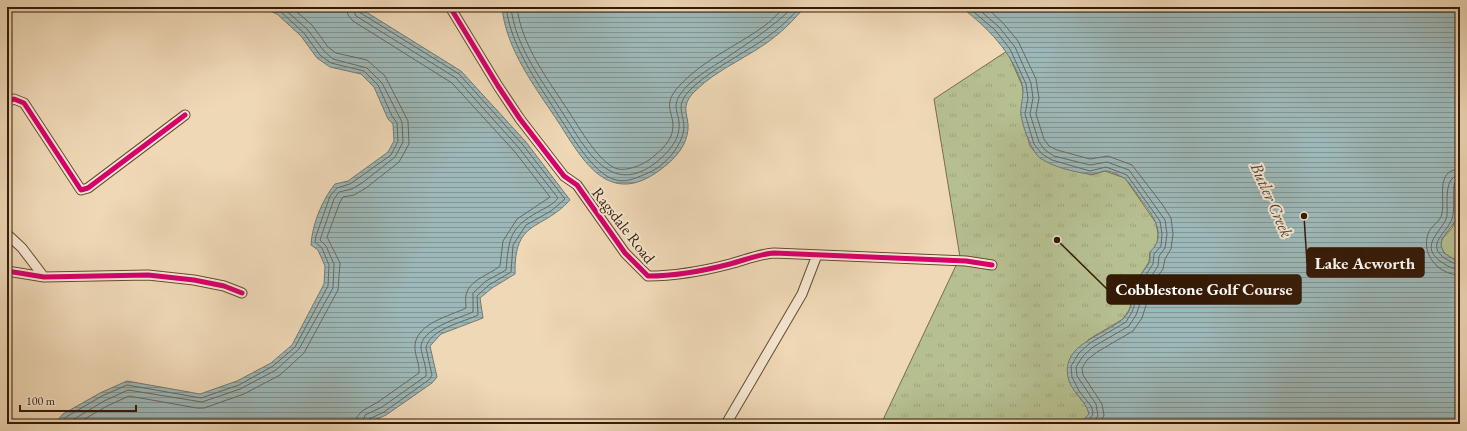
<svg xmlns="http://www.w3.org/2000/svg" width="1467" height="431" font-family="'EB Garamond',serif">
	<defs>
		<pattern id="grass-tufts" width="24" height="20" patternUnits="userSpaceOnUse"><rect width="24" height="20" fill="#b6bf90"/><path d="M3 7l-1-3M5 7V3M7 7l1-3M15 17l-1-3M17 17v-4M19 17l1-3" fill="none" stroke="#9da47b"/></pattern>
		<pattern id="water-rules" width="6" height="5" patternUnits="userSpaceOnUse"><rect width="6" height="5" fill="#9db8b8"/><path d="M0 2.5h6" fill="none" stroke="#819594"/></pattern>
	</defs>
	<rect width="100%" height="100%" fill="#efd8b6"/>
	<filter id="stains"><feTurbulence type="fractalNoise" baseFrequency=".005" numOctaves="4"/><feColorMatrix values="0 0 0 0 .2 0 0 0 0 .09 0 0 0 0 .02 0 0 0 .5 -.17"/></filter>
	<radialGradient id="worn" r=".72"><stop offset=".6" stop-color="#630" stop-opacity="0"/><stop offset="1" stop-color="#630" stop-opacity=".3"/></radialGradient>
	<path fill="url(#grass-tufts)" stroke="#766c4b" d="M1007,51L1022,85L1024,97L1021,114L1030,146L1039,157L1091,175L1105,171L1125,178L1156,223L1158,234L1157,246L1150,252L1149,262L1140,276L1129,310L1123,319L1088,340L1076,393L1088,408L1089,414L1079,424H881L960,257L934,99Z"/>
	<path fill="#b6bf90" stroke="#766c4b" d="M1460,176V260C1453,260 1443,254 1441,247C1439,237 1450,233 1453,226C1457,216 1457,189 1460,176Z"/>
	<path fill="url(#water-rules)" stroke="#737971" d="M260,7H358L461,71L526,142L570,200C541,232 514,218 515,274L492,288L480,298L483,318L441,334L430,346L437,377L432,383L386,415L367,424H54L63,414L100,393L127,381L200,394L237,381L271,363L292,345L324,284L325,266L318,250L311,245C312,225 322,200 335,184L348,181L388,152L394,141L393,124L388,119L374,87L361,74L330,67L317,58L301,36L277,14Z
		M502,7H805C796,17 787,27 777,35C752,56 718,68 695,91C677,109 692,116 687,135C684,150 671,162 660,170C609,208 583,161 559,123C536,88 506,50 502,7Z
		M961,7H1460V176L1456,220L1442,239L1441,246L1444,253L1455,260H1460V424H1079L1089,414C1086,400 1070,391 1068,377C1061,344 1104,336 1123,319C1134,309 1134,289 1140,277C1142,271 1148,267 1150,261C1150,258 1150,255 1150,252C1170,233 1149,211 1137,194C1133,189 1129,181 1124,178C1119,175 1109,170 1104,171C1099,172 1094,175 1089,174C1074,172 1053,167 1040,158C1032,152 1022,126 1021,114C1020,104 1025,95 1022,84C1011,51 988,28 961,7Z"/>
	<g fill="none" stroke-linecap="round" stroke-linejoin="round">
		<path stroke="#69695f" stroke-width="1" d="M346,7L348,15L353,21L452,83L515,152L550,197L517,219L503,241L500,266C489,275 469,280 466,295C465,300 466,304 466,308C450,316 417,323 415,345C414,354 420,364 419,373L378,402L362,411L357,417L356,424
			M352,7L356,16L456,78L519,148L558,198C554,204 545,208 538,212C509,228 509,239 506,270L486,281L473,293V312C459,318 420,329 421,348C422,357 427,367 426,376L382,407L365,415L362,424
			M357,7L359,12L459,74L523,145L565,199L551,211L526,225L513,245L511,272L489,285L477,296L478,315C464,322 429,329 426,348L432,375L430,379L384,412L369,419L367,424
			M506,7C511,48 539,84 560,118C572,136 594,175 616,180C627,183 638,177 648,173C663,167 677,151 682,137C690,116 669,109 693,87C717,65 748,52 774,32C783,25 792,16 800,7
			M511,7C515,47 543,82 564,115C585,147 609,197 654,164C663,157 675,146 678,134C684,111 664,109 689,84C699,75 712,67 723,60C748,43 772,28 793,7
			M517,7C521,45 549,81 569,112C579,127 600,165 618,169C627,171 642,165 649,160C658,153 669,144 672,133C677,113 659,107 680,85C704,59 739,45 767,24C773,19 779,13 784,7
			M968,7L995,30L1010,49L1026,84L1028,98L1025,114L1034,144L1042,154L1052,160L1090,171L1106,167L1127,175L1160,221L1162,234L1161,246L1154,254L1153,264L1144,278L1132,312L1126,322L1090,343L1079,353L1071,366L1072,377L1079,391L1091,406L1093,412L1092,416L1085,424
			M976,7L999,27L1015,47L1031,83L1033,98L1030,114L1039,142L1045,150L1054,156L1090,165L1107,162L1129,170L1165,220L1167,234L1165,248L1159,256L1158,266L1148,281L1136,315L1129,326L1093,347L1083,356L1076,367L1077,376L1096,404L1098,416L1092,424
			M986,7L1003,23L1018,41L1036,79L1039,98L1036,114L1044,139L1049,146L1057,150L1090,159L1108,156L1132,165L1162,204L1171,218L1173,234L1171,249L1165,259L1163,269L1153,283L1142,318L1133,331L1097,352L1087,360L1082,368L1083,375L1102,404L1104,415L1100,424
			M1460,169C1433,170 1447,201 1441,217C1438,223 1430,227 1428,234C1421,255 1439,275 1460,275
			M1460,175C1443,176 1448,203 1447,215C1446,229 1417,244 1440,261C1447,266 1452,269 1460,269
			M1460,180L1456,181L1454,185C1453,196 1455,209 1452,219C1447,233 1424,245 1446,259C1451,262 1454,264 1460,264
			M60,424L66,417L102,396L127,385L201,398L239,385L273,366L295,347L328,286L329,265L322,248L315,242L316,236L330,196L337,188L350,184L391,155L398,141L397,123L392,116L378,85L364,71L331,63L320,55L304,33L280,11L270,7
			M66,424L104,401L128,390L202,402L240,389L276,370L299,349L333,288L334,264L326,246L320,240L334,199L339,192L352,189L362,183L395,157L403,142L402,122L382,83L367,68L333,59L324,51L307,29L282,7
			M76,424L107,406L129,396L197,408H204L244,394L280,375L304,353L338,290L340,263L327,237L340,202L343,197L354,195L366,188L399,162L409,144L408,121L385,76L367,60L336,53L328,47L312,25L291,7"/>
		<g stroke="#644a32" stroke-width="11">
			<path id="minor" d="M450,7L498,86L520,119L564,176L577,185L625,253L648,276C675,276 703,271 730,264C745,260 759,254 774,253L966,261L992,265
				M7,102L14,99L24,103L81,190L88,188L185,115
				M7,234L22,248L44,277
				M7,271L44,277L148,275L194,280L224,286L242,293
				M726,424L802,294L817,255"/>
		</g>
		<use href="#minor" stroke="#f5e6d0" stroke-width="9"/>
		<g stroke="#f5e6d0" stroke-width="8">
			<path id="cycleway" d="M450,7L498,86L520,119L564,176L577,185L625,253L648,276C675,276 703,271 730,264C745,260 759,254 774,253L966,261L992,265
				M7,102L14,99L24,103L81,190L88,188L185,115
				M7,271L44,277L148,275L194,280L224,286L242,293"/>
		</g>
		<use href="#cycleway" stroke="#d6006c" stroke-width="5"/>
	</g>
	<g text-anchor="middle" stroke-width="4" stroke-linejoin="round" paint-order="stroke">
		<g font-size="16" fill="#351a06" stroke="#f5e6d0">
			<text transform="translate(624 225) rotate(52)" y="6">Ragsdale Road</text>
		</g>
		<g font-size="17" font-style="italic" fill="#54493b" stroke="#f5e6d0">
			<text transform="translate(1272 200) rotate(66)" y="6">Butler Creek</text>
		</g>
	</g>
	<path fill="none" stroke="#351a06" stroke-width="1.5" d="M1304 216L1307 263M1057 240L1107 289"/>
	<g fill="#351a06" stroke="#f5e6d0" stroke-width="1.5">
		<circle cx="1304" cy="216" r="4"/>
		<circle cx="1057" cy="240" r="4"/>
	</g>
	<g fill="#351a06" stroke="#351a06" stroke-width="1.5">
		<rect x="1307" y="248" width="117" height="29" rx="4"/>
		<rect x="1107" y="275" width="194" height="29" rx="4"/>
	</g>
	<g font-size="17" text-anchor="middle" font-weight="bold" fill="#fff">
		<text x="1365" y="269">Lake Acworth</text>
		<text x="1204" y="295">Cobblestone Golf Course</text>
	</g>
	<rect width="1467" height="431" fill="none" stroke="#efd8b6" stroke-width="24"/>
	<rect x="8" y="8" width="1451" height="415" fill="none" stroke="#351a06" stroke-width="2"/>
	<rect x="12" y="12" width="1443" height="407" fill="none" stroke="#351a06"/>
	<path d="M20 405v6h116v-6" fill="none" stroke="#351a06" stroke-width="2"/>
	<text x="26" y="405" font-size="12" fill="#351a06" stroke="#f5e6d0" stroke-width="3" paint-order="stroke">100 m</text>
	<rect width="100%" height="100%" filter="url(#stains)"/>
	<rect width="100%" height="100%" fill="url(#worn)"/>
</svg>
